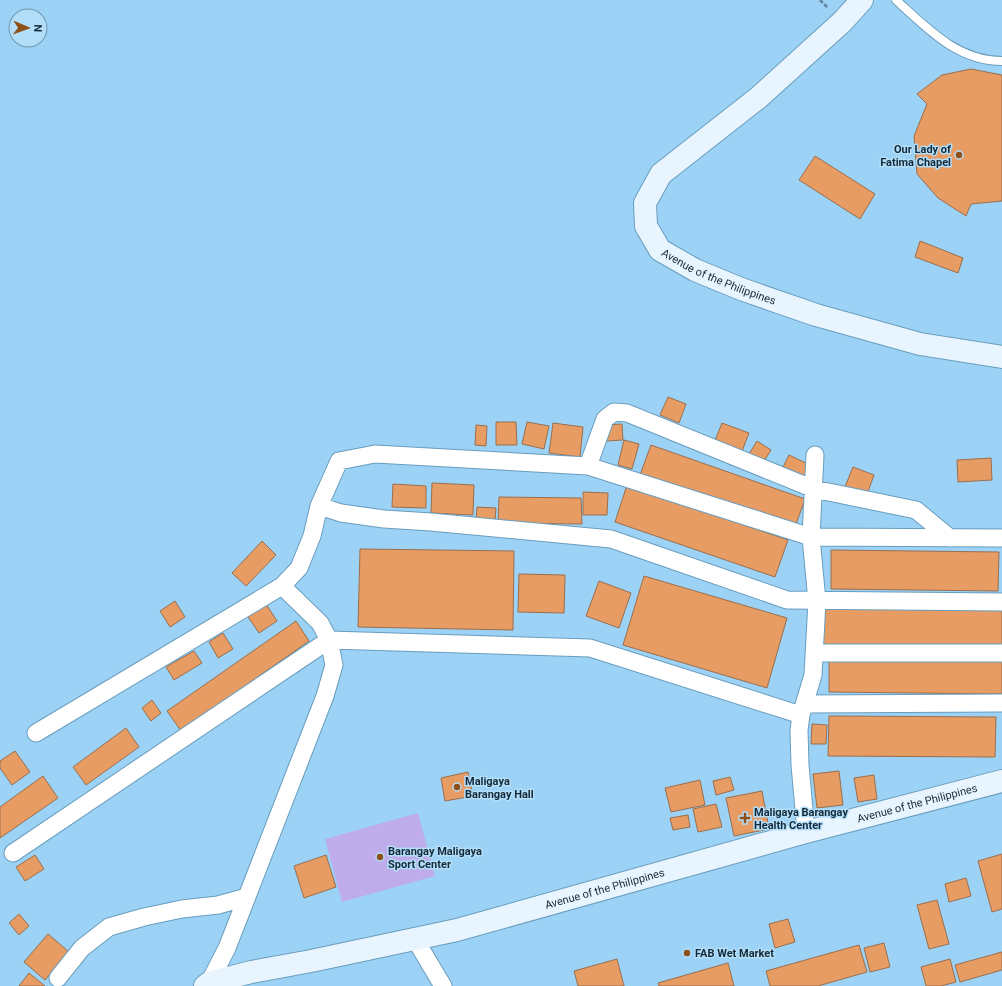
<svg xmlns="http://www.w3.org/2000/svg" width="1002" height="986" font-family="Roboto,sans-serif">
	<rect width="100%" height="100%" fill="#9cd2f5"/>
	<path fill="#beadea" d="M418,813L435,876L342,902L325,839Z"/>
	<path fill="#e69c63" stroke="#9b6e4d" d="M971,69L1002,75V201L971,204L966,216L938,198L917,174L914,136L927,104L917,94L942,75Z
		M815,156L875,194L860,219L799,180Z
		M920,241L963,258L958,273L915,257Z
		M668,397L686,404L679,423L660,415Z
		M496,422H516L517,445H496Z
		M527,422L549,426L544,449L522,444Z
		M553,423L583,427L580,457L549,453Z
		M722,423L749,433L741,454L714,443Z
		M622,424L623,440L606,441L604,425Z
		M476,425L487,426L486,446L475,445Z
		M624,440L639,444L632,469L618,465Z
		M757,441L771,450L763,463L749,454Z
		M651,445L805,499L794,530L640,475Z
		M789,455L812,466L805,480L782,469Z
		M991,458L992,480L958,482L957,460Z
		M853,467L874,475L866,497L844,489Z
		M432,483L474,485L473,515L431,513Z
		M393,484L426,486V508L392,507Z
		M627,485L788,540L775,577L615,522Z
		M583,492L608,493L607,515H583Z
		M499,497L581,498L582,524L498,523Z
		M477,507L496,508L495,521L476,520Z
		M262,541L276,555L246,586L232,573Z
		M360,549L514,551L513,630L358,627Z
		M831,550L999,552L998,591L831,589Z
		M519,574L565,575L564,613L518,612Z
		M644,576L787,618L767,688L623,645Z
		M599,581L631,593L619,628L586,616Z
		M175,601L185,617L170,627L160,611Z
		M264,601L277,621L259,633L246,614Z
		M821,606L1002,609V648L821,646Z
		M296,621L309,641L181,731L167,711Z
		M223,633L233,649L218,658L209,642Z
		M194,651L202,663L174,680L166,667Z
		M829,659L1002,660V694L829,692Z
		M152,700L161,713L151,721L142,708Z
		M829,716L996,717L995,757L828,756Z
		M812,724L827,725L826,744H811Z
		M126,728L139,747L86,785L73,767Z
		M15,751L30,772L12,785L0,768V761Z
		M839,771L843,805L817,808L813,774Z
		M468,772L473,796L445,801L441,778Z
		M874,775L877,799L858,802L854,778Z
		M43,776L58,798L0,838V807Z
		M730,777L734,790L716,795L713,781Z
		M700,780L705,805L671,812L665,788Z
		M762,791L769,829L734,836L726,798Z
		M716,804L722,827L698,832L693,809Z
		M688,815L690,827L673,830L670,818Z
		M1002,854V909L992,912L978,861Z
		M35,855L44,869L25,881L16,867Z
		M326,855L336,887L304,898L294,866Z
		M966,878L971,896L949,902L945,884Z
		M937,900L949,944L929,949L917,905Z
		M19,914L29,926L19,935L9,923Z
		M788,919L795,942L775,948L769,924Z
		M48,934L69,952L45,980L24,962Z
		M884,943L890,967L870,972L864,948Z
		M859,945L867,972L818,986H770L766,971Z
		M1002,952V970L960,982L955,965Z
		M617,959L624,986H578L574,971Z
		M950,959L956,982L941,986H926L921,967Z
		M728,963L734,986H659L658,983Z
		M29,973L45,986H19Z"/>
	<g fill="none" stroke-linecap="round" stroke-linejoin="round">
		<g stroke="#699dbe" stroke-width="10">
			<path id="service" d="M896,0C927,28 957,61 1002,61"/>
		</g>
		<g stroke="#699dbe" stroke-width="19">
			<path id="minor" d="M588,466L605,419L614,412L627,413L814,489L916,510L950,538
				M319,506L341,513L384,519L431,522L611,539L787,600L1002,602
				M282,586L299,568L312,536L319,506L339,461L375,454L588,466L811,537L1002,538
				M814,653H1002
				M805,704L1002,703
				M36,733L282,586L320,623L329,640L334,665L325,696L227,948L209,983
				M806,832L800,765L799,730L801,715L813,675L817,601L811,537L815,455
				M13,853L329,640L590,648L801,715
				M415,939L443,986
				M58,978L82,948L109,927L144,917L182,909L218,905L247,897"/>
		</g>
		<g stroke="#699dbe" stroke-width="24">
			<g id="secondary">
				<path id="s1" d="M862,0L842,22L758,98L661,174L645,203L646,226L660,250L695,270L741,289L816,315L920,344L1002,357"/>
				<path id="s2" d="M205,986L209,983L251,972L311,961L457,930L806,832L1002,781"/>
			</g>
		</g>
		<path stroke="#5e849e" stroke-width="2.5" stroke-dasharray="4 2" stroke-linecap="butt" d="M820,0L828,8"/>
		<use href="#service" stroke="#fff" stroke-width="8"/>
		<use href="#minor" stroke="#fff" stroke-width="17"/>
		<use href="#secondary" stroke="#e8f5fe" stroke-width="22"/>
	</g>
	<g fill="#8f5017" stroke="#b3defa" stroke-width="1.5">
		<circle cx="959" cy="155" r="4"/>
		<circle cx="457" cy="787" r="4"/>
		<path d="M743 812h4v4h4v4h-4v4h-4v-4h-4v-4h4z"/>
		<circle cx="380" cy="857" r="4"/>
		<circle cx="687" cy="953" r="4"/>
	</g>
	<g text-anchor="middle" stroke-width="3" stroke-linejoin="round" paint-order="stroke">
		<g font-size="11" font-weight="bold" fill="#152a38" stroke="#b3defa" text-anchor="start">
			<text x="951" y="153" text-anchor="end">Our Lady of<tspan x="951" dy="13">Fatima Chapel</tspan></text>
			<text x="465" y="785">Maligaya<tspan x="465" dy="13">Barangay Hall</tspan></text>
			<text x="754" y="816">Maligaya Barangay<tspan x="754" dy="13">Health Center</tspan></text>
			<text x="388" y="855">Barangay Maligaya<tspan x="388" dy="13">Sport Center</tspan></text>
			<text x="695" y="957">FAB Wet Market</text>
		</g>
		<g font-size="11" fill="#152a38" stroke="#b3defa">
			<text dy="4" stroke="none"><textPath href="#s1" startOffset="415">Avenue of the Philippines</textPath></text>
			<text dy="4" stroke="none"><textPath href="#s2" startOffset="736">Avenue of the Philippines</textPath></text>
			<text dy="4" stroke="none"><textPath href="#s2" startOffset="412">Avenue of the Philippines</textPath></text>
		</g>
	</g>
	<g transform="translate(28 28) rotate(92)"><circle r="19" fill="#b3defa" stroke="#7496ac"/>
	<path d="M0-3L7 15L0 10L-7 15Z" fill="#8f5017"/>
	<text y="-6" font-size="11" font-weight="bold" text-anchor="middle" fill="#152a38">N</text>
	</g>
</svg>
